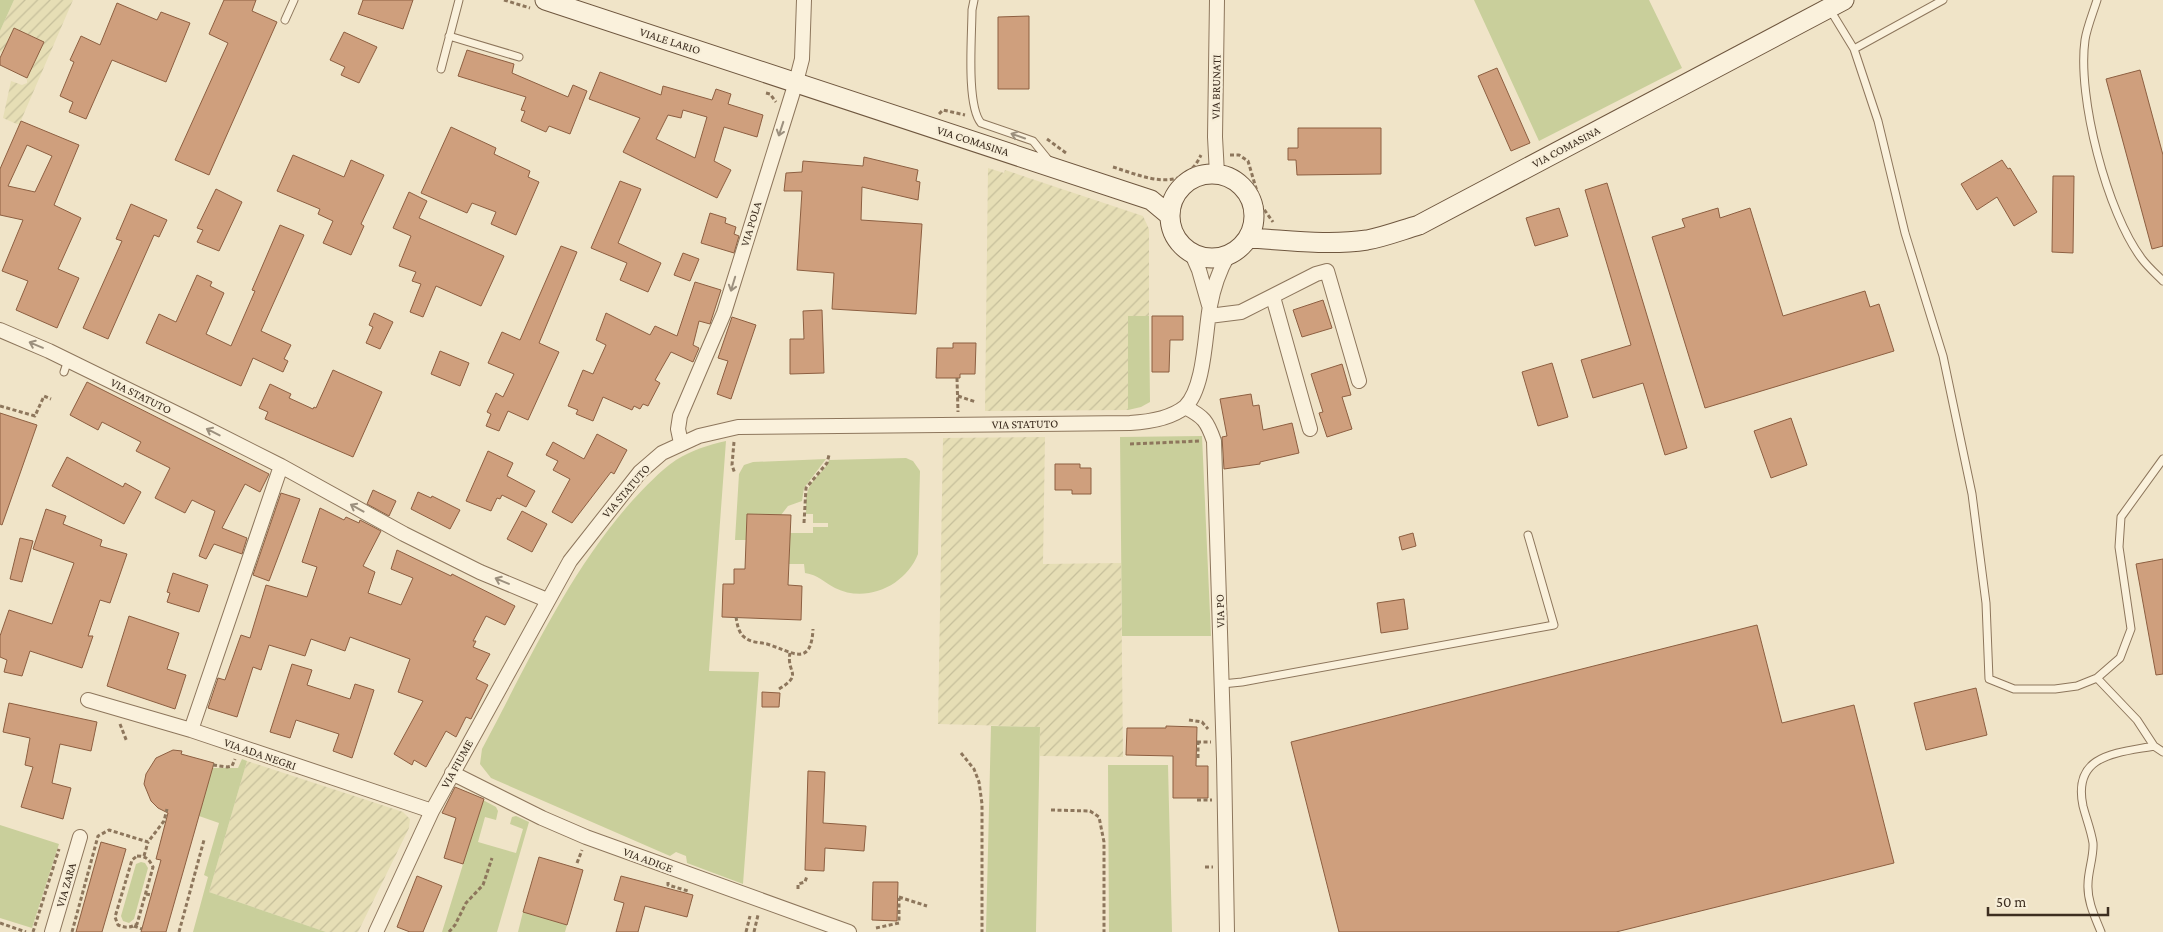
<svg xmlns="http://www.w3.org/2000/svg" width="2163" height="932" font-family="'Crimson Pro',serif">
	<defs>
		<pattern id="farmland-furrows" width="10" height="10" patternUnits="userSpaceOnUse" patternTransform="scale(1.25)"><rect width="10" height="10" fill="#e6deb5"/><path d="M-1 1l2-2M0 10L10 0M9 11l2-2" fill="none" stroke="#c6bf9b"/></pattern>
	</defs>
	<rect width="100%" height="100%" fill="#f0e4c8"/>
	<path fill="url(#farmland-furrows)" d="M14,0H73L19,125L3,118L11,81L22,85L27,83V78L44,42L14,28L2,53L0,52V31Z
		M988,168L1004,173L1005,170L1143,216L1149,229V316H1128V410L985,411Z
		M1045,437L1043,564L1121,563L1123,757L1040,756V727L938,724L943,438Z
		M247,761L403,812L410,819L409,828L358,932H326L209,892Z"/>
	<path fill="#c9cf9b" d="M0,0H14L0,31Z
		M1474,0H1649L1682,68L1539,141Z
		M1128,316H1149L1150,402L1141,407L1128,410Z
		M1202,436L1211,636H1122L1120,437Z
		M726,441L709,671L759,672L743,884L687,863L686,856L676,852L670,856L491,778L480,764L482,749C527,665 568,573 632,501C645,487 660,471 676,460C692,450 708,445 726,441Z
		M906,458L913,461L920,471L918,554C906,585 867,604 835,588C824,582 818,575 805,573L804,564H789L790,533H813V527H828V523H813V514H806C806,505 805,494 810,486C815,476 826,470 829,460Z
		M826,459L804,488L802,501L788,506L781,515L747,514L746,540H735L739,474L744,465L753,462Z
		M991,726L1040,727L1036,932H986Z
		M242,759L247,761L209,892L326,932H193L208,877L204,875L219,823L199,816L212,768H238Z
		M1108,765H1168L1172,932H1109Z
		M483,800L496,807L498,811L496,820L485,817L478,842L516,853L523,829L510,824L512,817L516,816L529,822L497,932H442Z
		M0,825L59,844L32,928L0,918Z
		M141,862L145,863L148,868L134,919L129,923L123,921L121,916L136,864Z
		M523,912L567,925L565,932H518Z"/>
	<path fill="#cf9f7d" stroke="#8d5f41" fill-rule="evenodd" d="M224,0H256L252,11L277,22L209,175L175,160L228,43L209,34Z
		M363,0H413L403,29L358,14Z
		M117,3L157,20L161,12L190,23L166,82L112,60L86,119L69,112L73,102L60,96L74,62L70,60L81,36L100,45Z
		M1029,16V89H998V17Z
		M14,28L44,42L27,78L0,65V58Z
		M344,32L377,47L359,83L341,75L345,67L330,60Z
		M467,50L514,64L512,73L568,97L573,85L587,91L570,134L549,126L546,132L521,121L525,111L521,110L526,97L458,76Z
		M1497,68L1530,143L1511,151L1478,76Z
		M2140,70L2163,155V246L2152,249L2106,79Z
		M600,72L661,95L663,86L712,100L716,89L731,94L728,104L763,115L757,137L724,127L714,161L731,170L717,198L623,152L640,118L589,99ZM683,110L707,117L695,158L656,139L668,115L681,118Z
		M21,121L79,145L54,205L81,218L58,269L79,278L57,328L16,310L28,281L2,271L23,220L0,215V169ZM27,145L52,156L35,192L8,186Z
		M451,127L496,148L494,154L530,171L528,177L539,182L516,235L491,224L496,212L472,203L467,213L421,193Z
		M1298,128H1381V174L1297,175L1296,160H1288V148H1298Z
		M293,155L344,177L351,160L384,175L361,224L364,226L351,255L323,243L333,221L318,214L320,209L277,191Z
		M864,157L918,170L916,181L920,182L918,200L862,187L861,220L922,224L916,314L832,309L834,273L797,270L802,191H784L786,173L802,172L803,161L863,166Z
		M2002,160L2008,169L2010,168L2037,212L2014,226L1997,197L1977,210L1961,184Z
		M2053,176H2074L2073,253L2052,252Z
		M620,181L641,189L618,243L661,263L648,292L620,280L627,263L591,248Z
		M1607,183L1687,448L1665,455L1643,383L1593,398L1581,360L1631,345L1585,190Z
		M216,189L242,202L219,251L197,242L203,230L197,228Z
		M409,192L427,201L419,218L504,256L481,306L436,286L423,317L410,312L421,284L412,281L416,272L399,266L411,236L393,228Z
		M131,204L167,220L159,237L154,235L108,339L83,328L122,241L116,239Z
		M1559,208L1568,236L1535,246L1526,218Z
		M1718,208L1720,218L1750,208L1783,316L1865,291L1870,307L1879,304L1894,351L1705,408L1652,237L1685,227L1682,219Z
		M710,213L726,218L725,223L736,227L734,234L739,236L734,253L701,243Z
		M280,225L304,235L261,331L291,345L284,359L288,361L283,372L253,358L241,386L146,343L159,314L176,322L197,275L212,282L210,286L224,293L206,334L231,346L255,291L252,290Z
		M561,246L577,252L539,343L559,352L528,420L508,411L499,431L486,426L491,414L487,412L496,393L503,397L514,374L488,363L502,332L520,340Z
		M683,253L699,259L690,281L674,275Z
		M695,282L721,290L710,324L699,321L693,345L699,348L693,362L671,352L655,380L660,383L648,406L643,404L640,409L634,406L632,410L603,397L593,421L576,414L578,410L568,406L583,370L593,374L606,345L596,340L606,313L650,335L655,326L677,336Z
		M1323,300L1332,328L1302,337L1293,310Z
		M822,310L824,373L790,374V339H804L803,311Z
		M374,313L393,322L380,349L366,343L373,327L369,325Z
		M1152,316H1183V340H1170L1169,372H1152Z
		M732,317L756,325L731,399L717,394L728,361L718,358Z
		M953,343H976L975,374H960V378H936L937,348H953Z
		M440,351L469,363L460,386L431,374Z
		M1552,363L1568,417L1538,426L1522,372Z
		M1342,364L1351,395L1342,397L1352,429L1327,437L1319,413L1323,412L1311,374Z
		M333,370L382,392L353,457L265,419L268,412L259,408L270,384L291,394L289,398L313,409L314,407L316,408Z
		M87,382L269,474L260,492L245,484L222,528L247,538L242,554L214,544L206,559L199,556L215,511L192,500L185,513L155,498L170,468L136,451L141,442L102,422L98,430L70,415Z
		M1251,394L1253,406L1259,405L1263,430L1292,423L1299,453L1260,462V464L1224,469L1222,437L1227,436L1220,399Z
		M0,413L37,425L2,525L0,524Z
		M1791,418L1807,465L1771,478L1754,431Z
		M597,434L627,450L614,474L611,472L572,523L552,512L570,479L553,470L558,461L546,455L553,442L584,459Z
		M488,451L513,463L507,476L535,491L526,507L502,495L500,499L497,498L491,511L466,501Z
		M67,457L123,487L125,483L141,492L124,524L52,486Z
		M1055,464H1080V468H1091V494H1072V490H1055Z
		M373,490L396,501L389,516L367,504Z
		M418,492L431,498L432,496L460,510L450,529L411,509Z
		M281,493L300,499L269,581L253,575Z
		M320,508L344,520L346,517L359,523L360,520L381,531L363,566L375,572L368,593L401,605L413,578L391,569L397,550L451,576L452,574L515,606L505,625L486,616L473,641H476L473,647L490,654L476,679L488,685L471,719L466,717L456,737L446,731L426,767L414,760L412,765L394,754L423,701L398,692L410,659L350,637L345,651L311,639L305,656L269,645L261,670L253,667L237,717L208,708L218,678L225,680L241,635L250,638L266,585L307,597L317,567L302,562Z
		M46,509L66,516L63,524L102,540L100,546L127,554L110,603L100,600L88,636H93L82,668L30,651L22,676L4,672L7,660L0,657V636L9,610L52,624L74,563L33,549Z
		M522,511L547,524L532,552L507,539Z
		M747,514L791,515L788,585L802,586L801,620L722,617L723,584H734V569H745Z
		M1413,533L1416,546L1402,550L1399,537Z
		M20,538L33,541L22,582L10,579Z
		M2163,559V674L2156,675L2136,564Z
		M173,573L208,585L199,612L167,602L170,593L167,592Z
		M1404,599L1408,629L1381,633L1377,603Z
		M129,616L179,633L167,669L186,675L175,709L107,686Z
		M1757,625L1782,723L1854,705L1894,863L1616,932H1339L1291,742Z
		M292,664L312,670L307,685L350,699L355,684L374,690L352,758L333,751L339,734L296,720L290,738L270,732Z
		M1976,688L1987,735L1926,750L1914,703Z
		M762,692L780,693L779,707H762Z
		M9,703L97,722L91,751L60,744L52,783L71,788L63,819L21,807L33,767L25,765L30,738L3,732Z
		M1166,726L1197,727L1196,766H1208V798H1173V756L1126,755L1127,728H1166Z
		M173,750L182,751L181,754L214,763L166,932H141L161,860L156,859L168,813L158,808L151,801L144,784L146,774L156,758Z
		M808,771L825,772L823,823L866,826L864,851L825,848L824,871L805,870Z
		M455,787L484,799L463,864L444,858L456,818L442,813Z
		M101,842L126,849L102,932H76Z
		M539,857L583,870L567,925L523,912Z
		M417,876L442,886L423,932H410L397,927Z
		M621,876L693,895L687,917L645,906L638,932H616L624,903L614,900Z
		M873,882H898L897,921L872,920Z"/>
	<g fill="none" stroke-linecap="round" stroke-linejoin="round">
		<g stroke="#8d765c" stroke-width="9">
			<path id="service" d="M974,0L972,10C972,35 966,105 981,123L1033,141L1050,162
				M2097,0C2093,13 2087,27 2085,40C2077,97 2107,213 2142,259C2148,267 2156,274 2163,281
				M1829,8L1854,49L1878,121L1905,233L1943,356L1972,494L1986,603L1989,679L2014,689H2055L2077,686L2097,678L2120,658L2131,629L2119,547L2121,517L2163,459
				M285,20L294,0
				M449,36L519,57
				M1854,49L1943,0
				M441,69L459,0
				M64,372L68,360
				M2097,678L2137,720L2154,746L2163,752
				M1222,684L1242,682L1554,625L1528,535
				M2101,932C2095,917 2087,901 2088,884C2088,871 2094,856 2093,843C2091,830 2086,818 2083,806C2072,754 2117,753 2154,746"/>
		</g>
		<g stroke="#8d765c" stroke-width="16">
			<path id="minor" d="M1217,0L1215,137L1217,174
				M1192,254L1199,270L1209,305
				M1273,297L1310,429
				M1209,316L1241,312L1316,274L1327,271L1359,381
				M0,330L49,351L194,422L281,466L404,534L480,572L547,600
				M1185,407C1204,417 1207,421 1214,441L1224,759L1227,932
				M681,443L678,429L680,416L724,313L796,82L802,59L804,0
				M88,700L191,730L432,811
				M191,730L281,466
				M452,773L542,818L586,837L849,932
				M52,932L80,837
				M376,932L432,811L570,561L640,472L662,453L699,436L738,427L1130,423C1148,422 1170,419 1185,407C1205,388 1205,332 1210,306C1213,289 1219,271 1228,255"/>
		</g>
		<g stroke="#6f573f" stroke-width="21">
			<path id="secondary" d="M545,0L1151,200L1169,215
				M1170 216a42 42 0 1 1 84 0a42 42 0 1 1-84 0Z
				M1248,238C1288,240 1327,246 1367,240C1384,237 1402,230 1419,225L1844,0"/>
		</g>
		<path stroke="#8d765c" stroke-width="3" stroke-dasharray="4 2.5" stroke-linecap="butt" d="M504,0L530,8
			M766,93L770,94L776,102
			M939,114L943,110L965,115
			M1047,139L1066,153
			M1230,155H1239L1248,161L1261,205L1273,222
			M1113,167C1145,177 1182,195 1201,155
			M957,378L958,412
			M958,396L976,402
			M0,406L35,416L44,396L51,399
			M734,442L732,465L735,474
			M1130,444L1201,441
			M804,523L806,488L827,463L829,455
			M736,617C737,623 738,630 742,635C749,643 759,642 767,644C791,651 811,669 813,629
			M779,689C804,674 786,673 790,653
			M1189,720L1202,722L1208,729
			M120,724L127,742
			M1197,742H1211
			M961,753L974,769L979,782L982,804V932
			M1198,758V742
			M213,765L227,767L232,766L235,759
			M1197,800H1212
			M1051,810L1090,811L1099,817L1104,842V932
			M137,856C146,856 149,859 153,867L137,924C130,928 126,928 118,925L115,917L132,860Z
			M144,856L148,842
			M577,863L582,850
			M1205,867H1213
			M668,882V885L688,891
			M798,889V884L805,882L807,876
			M146,894L151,895
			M899,897L927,906
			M0,923L26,932
			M134,926L142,929
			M876,928L899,923V898
			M33,932L59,849
			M72,932L98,836L109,830L148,842L164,821L167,809
			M179,932L204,840
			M449,932L455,925L466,903L483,885L492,858
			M746,932L750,916
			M754,932L758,915"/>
		<use href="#service" stroke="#faf1dc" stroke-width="7"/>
		<use href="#minor" stroke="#faf1dc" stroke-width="14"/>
		<use href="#secondary" stroke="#faf1dc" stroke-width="19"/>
	</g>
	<defs><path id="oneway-shaft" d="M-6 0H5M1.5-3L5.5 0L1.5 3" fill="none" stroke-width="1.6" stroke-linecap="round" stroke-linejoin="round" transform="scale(1.25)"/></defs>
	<g stroke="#9c907e">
		<use href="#oneway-shaft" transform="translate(781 129) rotate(108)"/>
		<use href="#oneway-shaft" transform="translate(1018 136) rotate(-161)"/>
		<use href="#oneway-shaft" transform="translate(733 284) rotate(107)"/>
		<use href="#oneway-shaft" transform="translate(36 345) rotate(-157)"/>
		<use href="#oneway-shaft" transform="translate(213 432) rotate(-153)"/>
		<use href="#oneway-shaft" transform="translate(357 508) rotate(-151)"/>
		<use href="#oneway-shaft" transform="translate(502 581) rotate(-157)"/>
	</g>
	<g text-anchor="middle" stroke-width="4.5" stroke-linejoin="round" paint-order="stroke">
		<g font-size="12" fill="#3d2e20" stroke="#f7eed8">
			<text transform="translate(670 41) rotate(18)" y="4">VIALE LARIO</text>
			<text transform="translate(1216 87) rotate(-89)" y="4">VIA BRUNATI</text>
			<text transform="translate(973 141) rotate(18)" y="4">VIA COMASINA</text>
			<text transform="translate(1566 147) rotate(-28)" y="4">VIA COMASINA</text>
			<text transform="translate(751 224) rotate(-73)" y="4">VIA POLA</text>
			<text transform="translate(141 396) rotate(26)" y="4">VIA STATUTO</text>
			<text transform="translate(1025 424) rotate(-1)" y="4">VIA STATUTO</text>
			<text transform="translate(626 491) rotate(-49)" y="4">VIA STATUTO</text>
			<text transform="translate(1220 611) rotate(-92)" y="4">VIA PO</text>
			<text transform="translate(260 754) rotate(19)" y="4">VIA ADA NEGRI</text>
			<text transform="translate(457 764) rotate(-61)" y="4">VIA FIUME</text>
			<text transform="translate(648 860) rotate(20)" y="4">VIA ADIGE</text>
			<text transform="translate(66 885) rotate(-74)" y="4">VIA ZARA</text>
		</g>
	</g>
	<path d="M1988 907v8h120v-8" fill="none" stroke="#3d2e20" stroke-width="2.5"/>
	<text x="1996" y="907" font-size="15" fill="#3d2e20" stroke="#f7eed8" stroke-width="4" paint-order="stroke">50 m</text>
</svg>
